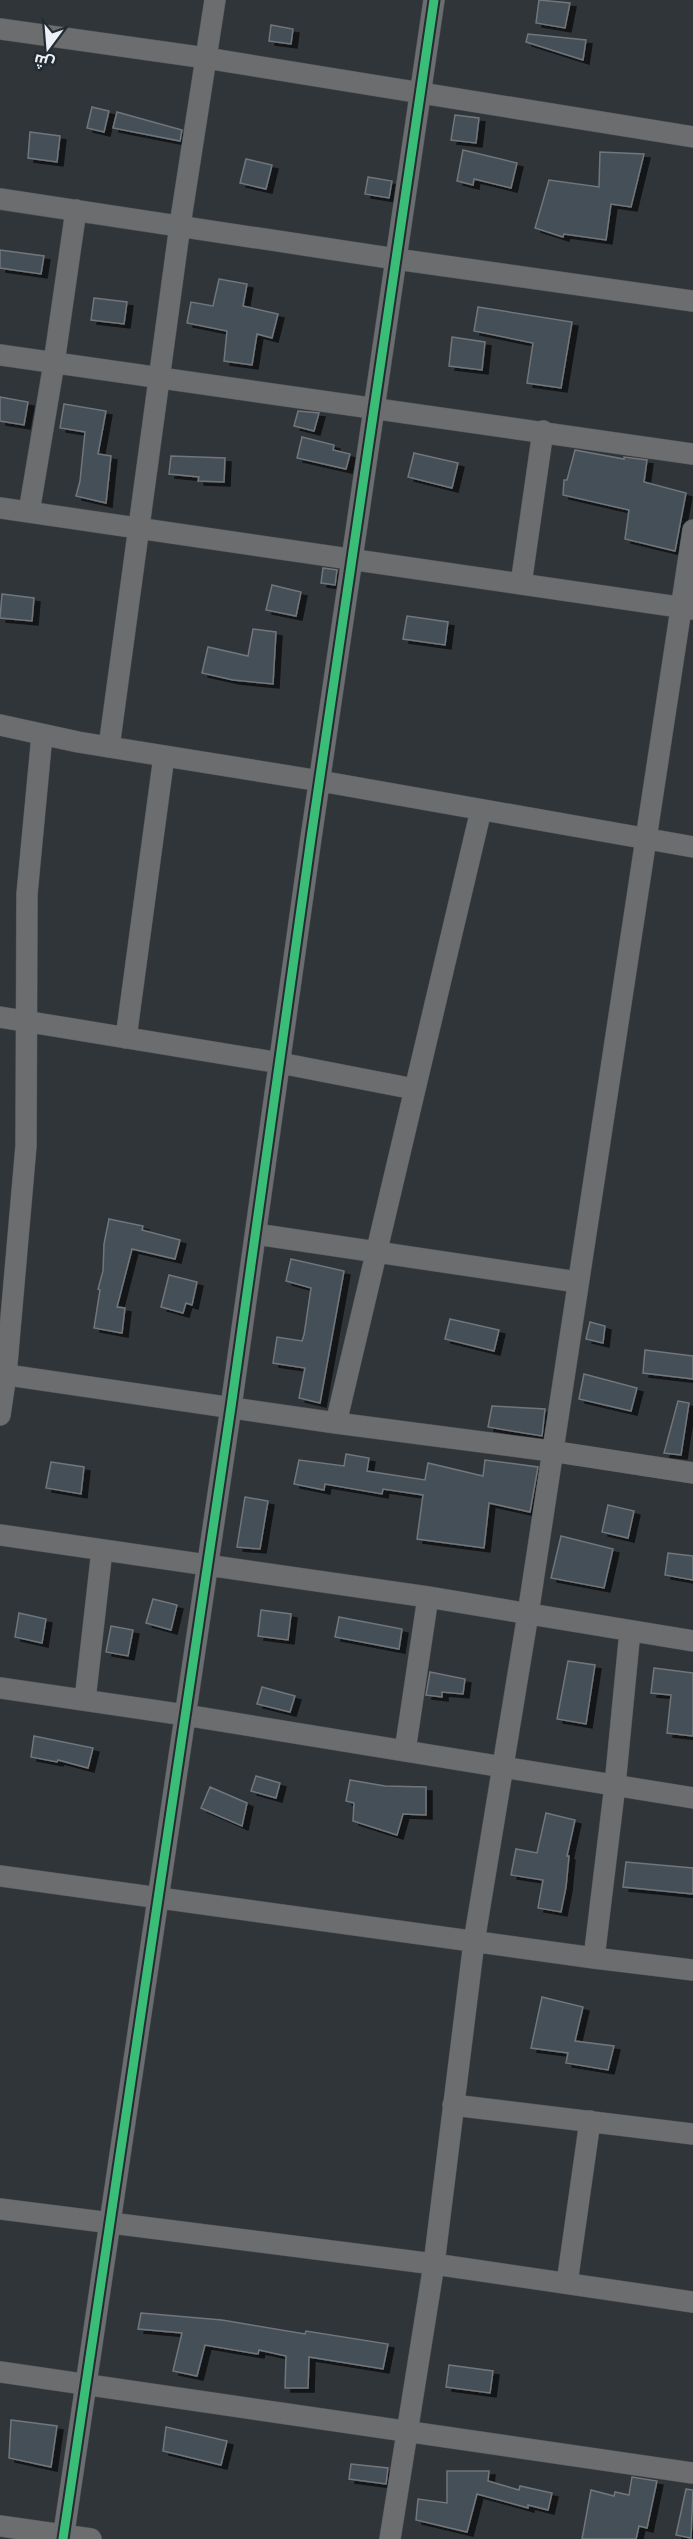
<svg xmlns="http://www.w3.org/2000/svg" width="693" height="2539" font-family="'IBM Plex Sans',Cairo,sans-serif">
	<defs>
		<filter id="shadow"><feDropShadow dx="6" dy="4" stdDeviation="0" flood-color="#0009"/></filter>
	</defs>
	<rect width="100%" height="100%" fill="#30353a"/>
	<path fill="#444f58" stroke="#71767a" stroke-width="1.5" filter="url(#shadow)" d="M539,0L570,3L565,28L536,23Z
		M271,25L293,29L291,44L269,41Z
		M528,34L586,40L583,60L526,42Z
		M92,107L109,111L104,132L87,128Z
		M117,112L182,130L180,141L113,128Z
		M455,115L479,118L476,143L451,140Z
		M30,132L60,136L57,162L28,158Z
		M463,150L517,163L511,188L474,179L473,185L457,181Z
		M600,152L644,154L631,207L611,204L606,240L564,234L563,237L535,228L549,180L599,187Z
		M246,159L272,165L266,189L240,183Z
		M368,177L392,181L389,198L365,194Z
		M0,250L44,256L41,274L0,268Z
		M219,279L247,284L243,306L278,314L272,338L257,334L252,365L224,361L227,331L187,323L191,302L213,306Z
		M94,298L127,302L124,324L91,320Z
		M478,307L572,322L561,388L527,383L533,343L474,331Z
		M452,337L485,342L482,370L449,366Z
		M0,397L28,402L24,425L0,421Z
		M64,404L106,411L98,454L111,456L106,503L76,496L80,481L85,432L60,428Z
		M298,411L319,413L314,431L294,426Z
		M302,437L334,445L333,450L350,454L346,469L297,458Z
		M575,450L624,459V457L647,460L644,482L686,493L675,551L625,539L629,510L563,495L564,480H567Z
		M414,453L458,463L452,488L408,477Z
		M171,456L225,458L224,482L198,481L199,477L169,474Z
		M323,568L337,570L335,585L321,583Z
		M272,585L301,592L296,616L266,610Z
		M2,594L34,598L32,621L0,618Z
		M407,616L448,622L445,645L403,639Z
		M253,629L276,632L273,684L233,680L202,673L208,647L248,656Z
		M109,1219L143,1226L142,1230L180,1240L175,1259L132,1249L117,1307L125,1308L122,1333L94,1328L100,1290L98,1289L103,1271L104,1244Z
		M291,1259L344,1271L320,1403L299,1398L305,1368L273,1363L277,1337L302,1341L304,1335L311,1288L286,1281Z
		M169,1275L197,1282L192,1305L186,1303L183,1313L161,1307Z
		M450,1319L499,1330L494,1351L445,1339Z
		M590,1322L605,1326L603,1343L586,1339Z
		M645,1350L693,1356V1379L643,1373Z
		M584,1374L637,1388L631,1411L579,1399Z
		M678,1401L689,1403L681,1455L664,1453Z
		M492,1406L545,1409L542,1436L488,1427Z
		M346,1454L369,1458L367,1471L425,1480L428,1463L483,1476L485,1460L538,1467L530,1512L489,1503L484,1548L417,1539L423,1495L383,1489L382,1494L325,1484L324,1490L294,1484L299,1460L344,1466Z
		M51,1462L84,1467L81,1494L46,1488Z
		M245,1497L268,1501L260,1549L237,1547Z
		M608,1505L634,1511L628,1538L602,1532Z
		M561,1536L613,1549L604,1588L551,1578Z
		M668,1553L693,1556V1580L665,1575Z
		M153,1599L177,1605L171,1630L146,1623Z
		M261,1610L291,1614L288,1640L258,1636Z
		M19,1613L46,1619L42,1643L15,1637Z
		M339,1617L402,1629L399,1649L335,1637Z
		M111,1626L133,1630L128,1656L106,1652Z
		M568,1661L595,1665L586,1724L557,1719Z
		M654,1668L693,1673V1736L667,1733L671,1695L651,1693Z
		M430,1672L465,1679L463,1694L442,1692V1697L426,1695Z
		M262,1687L295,1696L290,1712L257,1704Z
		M34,1736L93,1748L88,1768L58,1760L57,1762L31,1757Z
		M256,1776L280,1783L276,1798L251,1791Z
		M350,1780L385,1786L426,1787V1815L403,1814L397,1835L353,1821L354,1803L346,1801Z
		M210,1787L247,1803L242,1826L201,1808Z
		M546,1813L575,1820L567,1856H569L566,1887L561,1912L538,1908L543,1880L511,1875L516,1849L537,1853Z
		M626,1862L693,1868V1894L623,1887Z
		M542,1997L583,2007L575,2041L614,2046L608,2070L566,2063L568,2053L531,2048Z
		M141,2313L222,2320L305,2334L306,2331L388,2344L383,2369L309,2357L308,2388H285L286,2356L259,2350L258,2354L205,2345L197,2376L173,2371L182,2333L138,2329Z
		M449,2365L493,2371L490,2393L446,2387Z
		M11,2420L57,2426L51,2467L9,2458Z
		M166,2427L227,2441L221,2465L163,2451Z
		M351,2464L388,2468L386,2484L349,2479Z
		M447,2471H489L488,2481L519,2490L520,2486L552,2493L548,2510L528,2505V2508L477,2494L467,2532L416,2520L418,2499L447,2503Z
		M632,2477L657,2481L647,2528L639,2526L636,2539H582L591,2490L614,2496L615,2492L629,2495Z
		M686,2489L693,2490L691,2538L676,2535Z"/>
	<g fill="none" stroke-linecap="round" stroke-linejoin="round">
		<g stroke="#4f5357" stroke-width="22">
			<path id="minor" d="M0,29L206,58L693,137
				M0,199L396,259L693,301
				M0,355L693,454
				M0,508L693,609
				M29,512L54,363L76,210
				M521,584L543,431
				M0,725L78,742L320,781L693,847
				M109,747L180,225L215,0
				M0,1017L280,1063L414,1089
				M126,1038L164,756
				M256,1234L577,1282
				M0,1374L336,1423L551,1451L693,1473
				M0,1415L6,1375L26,1146L27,894L42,735
				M336,1423L481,810
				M0,1535L428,1597L693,1641
				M0,1688L185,1715L693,1798
				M85,1700L102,1550
				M405,1751L428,1597
				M0,1876L594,1958L693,1970
				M594,1958L615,1785L630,1631
				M453,2105L693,2134
				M0,2209L434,2264L693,2302
				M567,2283L590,2121
				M0,2372L693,2473
				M0,2526L91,2539
				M63,2539L231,1407L311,838L434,0
				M390,2539L434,2264L474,1942L528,1614L693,530"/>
		</g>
		<use href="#minor" stroke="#6b6d6f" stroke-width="21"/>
		<g stroke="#232c33" stroke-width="13">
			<path id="cycleway" d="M63,2539L231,1407L311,838L434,0"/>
		</g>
		<use href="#cycleway" stroke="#3abd76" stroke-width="9"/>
	</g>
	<g transform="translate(48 48) rotate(196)" stroke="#232c33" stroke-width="4.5" paint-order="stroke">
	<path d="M0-4.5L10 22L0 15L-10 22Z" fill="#ebf1f6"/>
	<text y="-9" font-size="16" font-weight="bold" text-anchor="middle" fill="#ebf1f6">ش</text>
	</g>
</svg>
